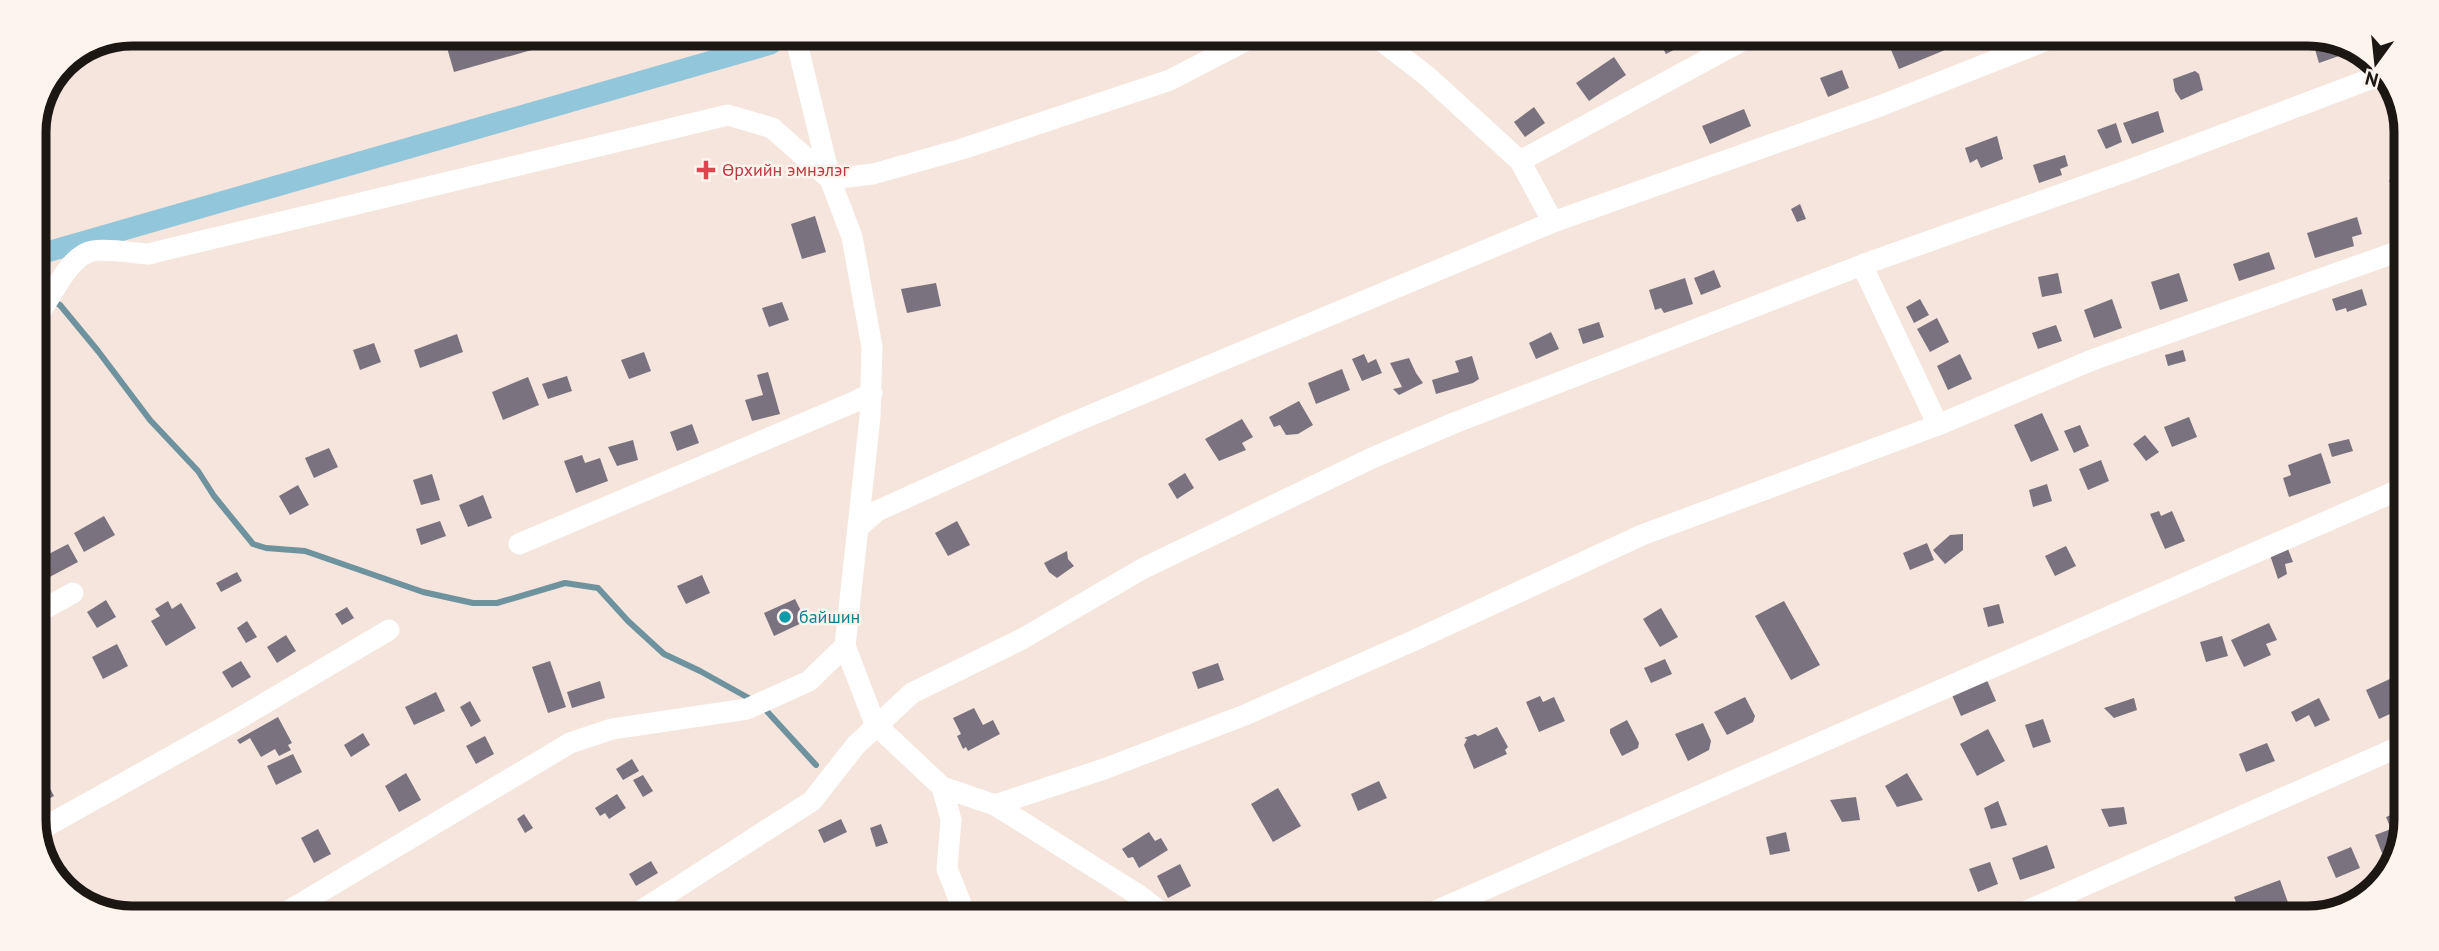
<svg xmlns="http://www.w3.org/2000/svg" width="2439" height="951" font-family="'PT Sans',sans-serif">
	<rect width="100%" height="100%" fill="#f5e5dc"/>
	<g fill="none" stroke-linecap="round" stroke-linejoin="round">
		<path stroke="#6f929f" stroke-width="6" d="M33,291L60,305L98,351L150,420L198,471L214,496L253,544L266,548L305,551L423,592L473,603H497L565,583L598,588L628,621L664,654L700,671L754,701
			M763,707L816,765"/>
		<path stroke="#92c6db" stroke-width="21" d="M33,256L771,44"/>
	</g>
	<path fill="#7b727f" d="M443,34H569L570,39L454,72Z
		M1663,37H1684L1687,43L1666,54L1658,40Z
		M1908,38H1939L1945,50L1899,69L1889,45Z
		M2336,39L2356,50L2319,63L2314,46Z
		M1614,57L1626,75L1589,101L1576,83Z
		M1842,70L1849,88L1828,97L1820,78Z
		M2195,71L2199,74L2203,90L2181,100L2175,91L2173,79Z
		M1534,107L1545,123L1525,137L1514,122Z
		M1744,109L1751,126L1710,144L1702,126Z
		M2158,111L2164,132L2132,144L2123,123Z
		M2116,123L2122,142L2106,149L2097,130Z
		M1997,136L2003,159L1981,168L1977,159L1970,163L1965,148Z
		M2065,155L2068,166L2060,169L2062,175L2039,183L2033,165Z
		M2405,175V191L2394,195L2389,180Z
		M1800,204L1806,219L1797,222L1791,209Z
		M815,216L826,252L802,259L791,224Z
		M2357,217L2362,234L2352,237L2354,246L2315,258L2307,233Z
		M2269,252L2275,269L2239,281L2233,264Z
		M1714,270L1721,287L1701,295L1694,278Z
		M2058,273L2062,293L2042,297L2038,277Z
		M2179,273L2188,301L2160,310L2151,282Z
		M1685,278L1693,304L1664,313L1661,308L1655,310L1649,290Z
		M936,283L941,306L907,313L901,289Z
		M2362,289L2367,305L2347,312L2346,308L2336,311L2332,299Z
		M1920,299L1929,315L1914,323L1906,307Z
		M2112,299L2122,328L2094,338L2084,310Z
		M782,302L789,320L769,327L762,308Z
		M1937,318L1949,342L1930,352L1917,329Z
		M1599,322L1604,337L1583,344L1578,329Z
		M2056,325L2062,341L2038,349L2032,333Z
		M1551,332L1559,349L1536,359L1529,343Z
		M457,334L463,352L420,368L414,350Z
		M374,343L381,362L360,370L353,350Z
		M2183,350L2186,361L2168,366L2165,355Z
		M644,352L651,371L629,379L621,360Z
		M1364,354L1368,363L1376,359L1382,373L1362,381L1352,359Z
		M1960,354L1972,379L1948,390L1937,366Z
		M1472,356L1479,379L1473,383L1436,394L1432,380L1459,372L1455,361Z
		M1409,358L1416,373L1423,383L1399,395L1393,389L1402,387L1390,363Z
		M1342,369L1350,390L1316,404L1308,383Z
		M768,372L780,414L752,421L745,400L763,395L757,375Z
		M567,376L572,391L548,399L542,384Z
		M528,377L539,405L503,420L492,392Z
		M1299,401L1313,425L1298,434L1286,435L1280,425L1274,427L1269,417Z
		M2042,413L2059,450L2031,462L2014,425Z
		M2189,417L2197,437L2172,447L2164,427Z
		M1242,419L1253,437L1242,443L1246,450L1219,461L1205,439Z
		M692,424L699,443L677,451L670,432Z
		M2080,425L2089,446L2074,453L2064,431Z
		M2145,435L2159,452L2146,461L2133,444Z
		M2349,439L2353,451L2332,457L2328,444Z
		M633,440L638,460L617,466L608,447Z
		M329,448L338,467L314,478L305,458Z
		M2321,453L2331,483L2289,497L2283,478L2291,475L2288,465Z
		M582,455L585,463L600,458L608,481L576,493L564,461Z
		M2101,460L2109,481L2088,490L2079,469Z
		M1185,473L1194,488L1177,499L1168,484Z
		M432,474L440,500L421,505L413,480Z
		M2047,484L2052,501L2033,507L2029,490Z
		M298,485L309,505L290,515L279,496Z
		M483,495L492,518L468,527L459,505Z
		M2159,511L2161,516L2172,511L2185,541L2165,549L2150,514Z
		M104,516L115,535L84,552L74,533Z
		M440,521L446,536L421,545L416,529Z
		M957,521L970,545L948,556L935,533Z
		M1963,534V550L1945,564L1933,550L1950,535Z
		M2285,541L2293,562L2285,564L2287,574L2278,579L2268,549Z
		M1927,543L1934,560L1910,570L1903,553Z
		M68,544L78,562L42,581L37,570L47,565L43,557Z
		M2066,546L2076,566L2055,576L2045,556Z
		M1067,551L1068,559L1074,566L1057,578L1049,572L1044,563Z
		M237,572L242,581L221,592L216,583Z
		M702,575L710,593L686,604L677,586Z
		M795,599L806,621L774,636L764,613Z
		M106,600L116,617L97,628L87,612Z
		M168,601L172,609L181,603L196,628L166,646L151,621L160,616L155,609Z
		M1784,601L1820,665L1791,680L1755,616Z
		M1999,604L2004,623L1988,627L1983,608Z
		M347,607L354,618L342,625L335,614Z
		M1661,608L1678,637L1660,647L1643,619Z
		M247,621L257,637L246,643L237,628Z
		M2269,623L2277,640L2266,644L2271,655L2244,667L2231,640Z
		M286,635L296,651L277,663L267,647Z
		M2222,636L2228,656L2206,662L2200,642Z
		M117,644L128,666L103,679L92,657Z
		M1665,659L1672,674L1651,683L1644,668Z
		M241,661L251,677L232,688L222,672Z
		M550,661L566,707L548,713L532,667Z
		M1218,663L1224,680L1198,689L1192,672Z
		M1986,678L1996,701L1961,716L1951,693Z
		M2392,678L2401,698V709L2379,719L2366,690Z
		M600,681L605,698L572,708L567,692Z
		M436,692L445,711L414,725L405,707Z
		M1540,696L1543,702L1554,697L1565,721L1539,732L1526,702Z
		M1745,697L1755,716L1753,722L1727,735L1714,712Z
		M2134,698L2137,710L2114,718L2104,708Z
		M2319,698L2330,720L2315,727L2309,715L2296,722L2291,712Z
		M470,701L481,721L471,727L460,707Z
		M974,708L983,725L993,720L1000,734L968,751L966,747L963,749L957,736L961,734L953,718Z
		M278,717L292,743L288,745L291,750L279,756L275,749L261,757L250,738L240,744L237,740Z
		M2043,719L2051,742L2033,748L2025,725Z
		M1627,720L1639,743L1638,748L1622,756L1610,733V729Z
		M1703,723L1711,741L1709,750L1688,761L1675,734Z
		M1497,727L1508,747L1505,750L1507,754L1474,769L1464,745L1467,739L1464,738L1475,734L1478,736Z
		M1988,729L2005,761L1977,776L1960,744Z
		M363,733L370,745L351,757L344,745Z
		M485,736L494,754L476,764L466,746Z
		M2267,743L2275,761L2246,772L2239,754Z
		M293,754L302,772L276,785L267,766Z
		M632,759L639,771L623,780L616,769Z
		M406,773L421,800L399,812L385,786Z
		M1907,773L1923,800L1897,807L1885,786Z
		M643,775L653,791L643,797L633,780Z
		M45,779L54,796L33,807V786Z
		M1379,781L1387,798L1358,811L1351,794Z
		M1278,788L1301,826L1273,842L1251,804Z
		M617,794L626,808L609,819L605,813L600,816L595,808Z
		M1856,797L1860,820L1842,822L1830,800Z
		M1998,801L2007,825L1991,829L1984,808Z
		M2124,807L2127,824L2109,827L2101,809Z
		M2401,811L2400,845L2382,853L2375,835L2391,829L2386,817Z
		M524,814L533,828L525,833L517,819Z
		M841,819L847,832L824,843L818,830Z
		M881,824L888,843L876,847L870,828Z
		M318,829L331,854L314,863L301,838Z
		M1149,832L1155,841L1161,838L1168,850L1139,868L1133,857L1128,858L1122,849Z
		M1786,832L1790,851L1770,855L1766,837Z
		M2047,845L2055,868L2020,880L2012,858Z
		M2351,847L2360,868L2336,878L2327,857Z
		M651,861L658,873L636,886L629,874Z
		M1990,862L1998,884L1978,892L1969,869Z
		M1180,864L1191,886L1168,898L1157,876Z
		M2280,880L2290,908L2263,918H2242L2234,897Z"/>
	<g fill="none" stroke-linecap="round" stroke-linejoin="round">
		<path stroke="#fff" stroke-width="21" d="M795,35L830,179L852,237L872,347L870,417L845,646L875,724L942,787L951,820L947,869L965,914
			M1375,36L1427,76L1520,161L1553,222
			M1520,161L1749,37
			M1862,265L1938,425
			M33,322C50,303 67,255 93,251C108,248 132,253 148,254L728,115L772,128L830,179L873,174L962,149L1170,80L1255,36
			M858,528L877,511L1065,426L1553,222L1880,106L2052,38
			M519,544L854,402L872,393
			M33,615L73,593
			M942,787L995,805L1140,896L1165,915
			M995,805L1104,769L1245,715L1415,640L1642,535L1938,425L2092,360L2405,249
			M36,832L233,722L389,630
			M285,913L570,743L612,729L747,709L809,681L845,646
			M636,914L812,801L856,745L912,693L1022,639L1142,569L1372,458L1454,423L1862,265L2135,168L2386,73
			M1424,916L2403,488
			M2013,917L2401,746"/>
	</g>
	<path fill="#e0444e" stroke="#fef4ee" stroke-width="2.5" d="M702.5 159.5h7v7h7v7h-7v7h-7v-7h-7v-7h7z"/>
	<circle fill="#0f9aa8" stroke="#fef4ee" stroke-width="2.5" cx="785" cy="617" r="7"/>
	<g text-anchor="middle" stroke-width="5" stroke-linejoin="round" paint-order="stroke">
		<g font-size="18" fill="#be3a42" stroke="#fef4ee" text-anchor="start">
			<text x="722" y="176">Өрхийн эмнэлэг</text>
		</g>
		<g font-size="18" fill="#0d838f" stroke="#fef4ee" text-anchor="start">
			<text x="799" y="623">байшин</text>
		</g>
	</g>
	<path d="M0 0H2439V951H0ZM132 46H2308A86 86 0 0 1 2394 132V820A86 86 0 0 1 2308 906H132A86 86 0 0 1 46 820V132A86 86 0 0 1 132 46Z" fill="#fef4ee" fill-rule="evenodd"/>
	<path fill="none" stroke="#1d1714" stroke-width="9" d="M132 46H2308A86 86 0 0 1 2394 132V820A86 86 0 0 1 2308 906H132A86 86 0 0 1 46 820V132A86 86 0 0 1 132 46Z"/>
	<g transform="translate(2376 63) rotate(195)" stroke="#fef4ee" stroke-width="5" paint-order="stroke">
	<path d="M0-5L12 26L0 18L-12 26Z" fill="#1d1714"/>
	<text y="-10" font-size="19" font-weight="bold" text-anchor="middle" fill="#1d1714">N</text>
	</g>
</svg>
